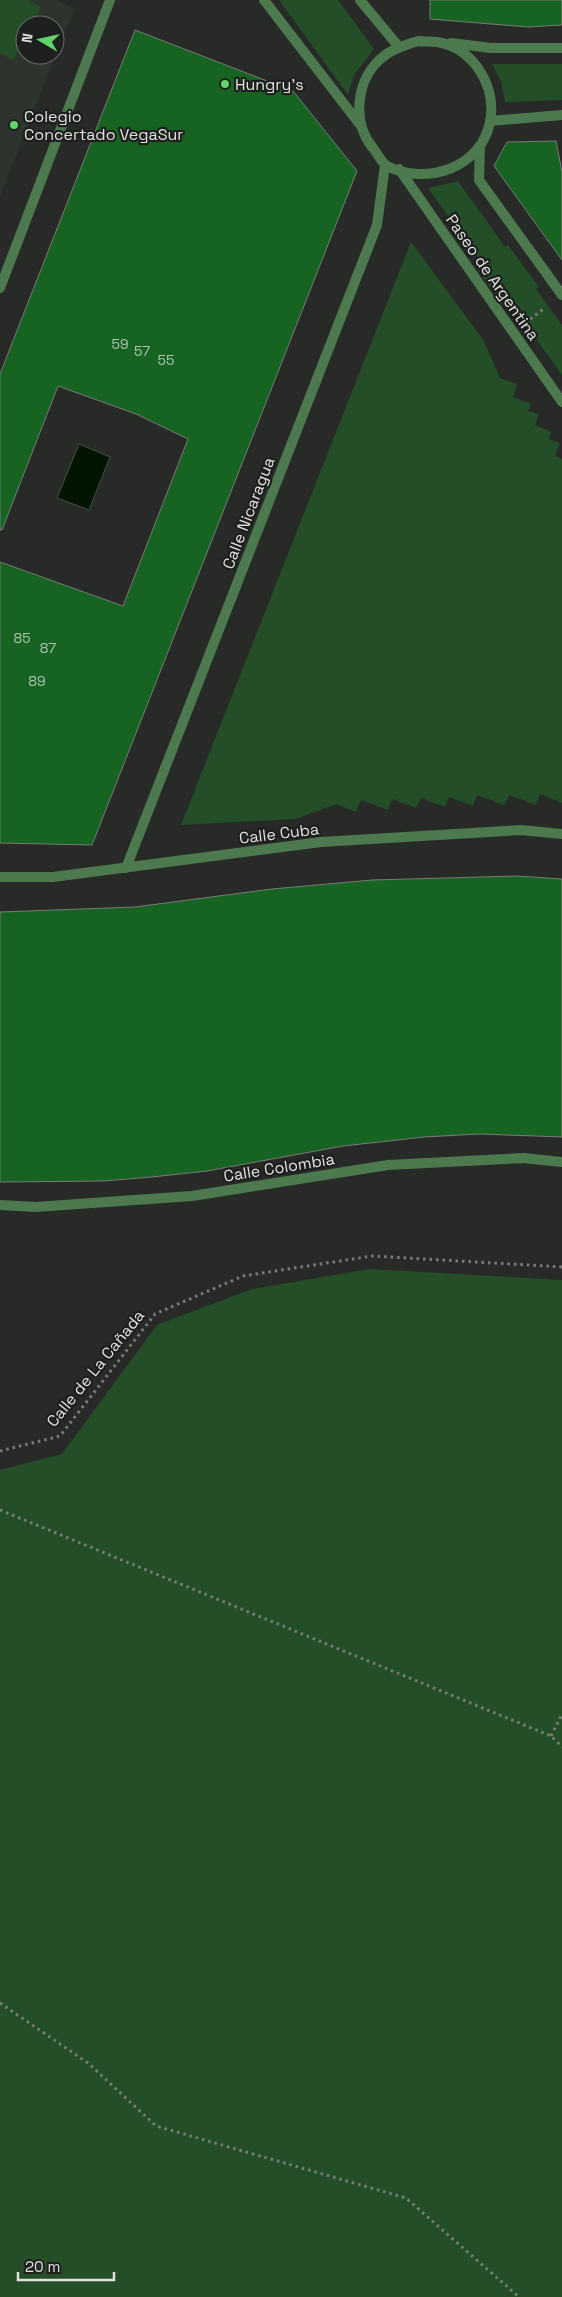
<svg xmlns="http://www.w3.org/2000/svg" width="562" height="2297" font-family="'Space Grotesk',sans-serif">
	<rect width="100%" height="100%" fill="#282a28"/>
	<path fill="#2d342d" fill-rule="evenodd" d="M0,0H57L74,9L0,196ZM25,25H55V55H25Z"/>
	<path fill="#244e27" d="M0,0H27L41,7L32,25H25V38L13,60L0,53Z
		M279,0H338L374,49L354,75L348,95Z
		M492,64H562V100L505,102L501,81Z
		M458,181L505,247L508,245L539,287L536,289L562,325V375L512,306L506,309L477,269L482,264L428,188Z
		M411,242L484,341L500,378L517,384L513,397L531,404L528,411L539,414L535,425L551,432L549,439L560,443L555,456L562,459V803L540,794L536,805L509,795L504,805L477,795L473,806L449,797L445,807L421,798L416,808L392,799L388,810L361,800L356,812L336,804L296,819L181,825Z
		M370,1269L562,1280V2297H0V1470L62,1454L157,1325L252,1289Z"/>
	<path fill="#011402" stroke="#445245" d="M79,444L110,457L89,510L57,498Z"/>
	<path fill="#176422" stroke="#787b78" d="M430,0H562V25L528,27L430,19Z
		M135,30L293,91L357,171L92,845L0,843V562L123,606L188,439L136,414L58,386L2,530H0V374Z
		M556,141L562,172V260L494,166L507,142Z
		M517,876L562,879V1137L479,1134L424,1137L343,1146L207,1171L152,1177L104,1181L0,1182V912L135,907L272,889L372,880Z"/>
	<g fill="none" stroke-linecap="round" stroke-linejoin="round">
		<path stroke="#7a7c7a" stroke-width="3" stroke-dasharray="2.5 4" stroke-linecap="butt" d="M530,319L545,308
			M0,1451L60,1436L155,1314L243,1276L372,1256L562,1267
			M0,1510L551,1736L562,1747
			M551,1736L562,1714
			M0,2003L88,2063L156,2126L406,2198L519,2297"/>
		<path stroke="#4d794f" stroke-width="10" d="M264,0L361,126
			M360,0L399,47
			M418,41C425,42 431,41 437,42C474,48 497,87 490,122C481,168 426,186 387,166C382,163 377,153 373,148C351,122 356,77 384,56C394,48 406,45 418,41Z
			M451,43L491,48H562
			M490,121L562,115
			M480,146L479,180L562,295
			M399,169L562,402
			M0,288L110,0
			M126,868L377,225L385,165
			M0,877H53L321,842L521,830L562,834
			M0,1205L35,1207L192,1196L388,1165L523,1158L562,1162"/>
	</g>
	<g fill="#60d56b" stroke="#1e201e" stroke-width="2">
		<circle cx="225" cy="84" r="5"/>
		<circle cx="14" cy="125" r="5"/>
	</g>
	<g text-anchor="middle" stroke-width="4.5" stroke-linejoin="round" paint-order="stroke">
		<g font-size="14" fill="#aec2b0">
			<text x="120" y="349">59</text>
			<text x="142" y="356">57</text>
			<text x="166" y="365">55</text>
			<text x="22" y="643">85</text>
			<text x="48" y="653">87</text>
			<text x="37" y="686">89</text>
		</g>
		<g font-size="16" fill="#e0e1e0" stroke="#1e201e" text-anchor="start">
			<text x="235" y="90">Hungry's</text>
			<text x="24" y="122">Colegio<tspan x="24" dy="18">Concertado VegaSur</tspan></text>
		</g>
		<g font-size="16" fill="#e0e1e0" stroke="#1e201e">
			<text transform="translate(493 277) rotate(55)" y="6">Paseo de Argentina</text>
			<text transform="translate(248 513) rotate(-69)" y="6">Calle Nicaragua</text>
			<text transform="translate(279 833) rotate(-7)" y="6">Calle Cuba</text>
			<text transform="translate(279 1167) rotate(-9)" y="6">Calle Colombia</text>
			<text transform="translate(95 1368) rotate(-51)" y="6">Calle de La Cañada</text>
		</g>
	</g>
	<g transform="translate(40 40) rotate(279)"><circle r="24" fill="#1e201e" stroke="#6c6d6c"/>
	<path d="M0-4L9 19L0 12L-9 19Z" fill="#60d56b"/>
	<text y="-8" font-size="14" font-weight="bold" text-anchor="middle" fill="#e0e1e0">N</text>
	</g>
	<path d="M18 2272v8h96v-8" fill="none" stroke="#e0e1e0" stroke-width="2.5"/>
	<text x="25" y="2272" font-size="15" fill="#e0e1e0" stroke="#1e201e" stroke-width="4" paint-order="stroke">20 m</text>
</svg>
